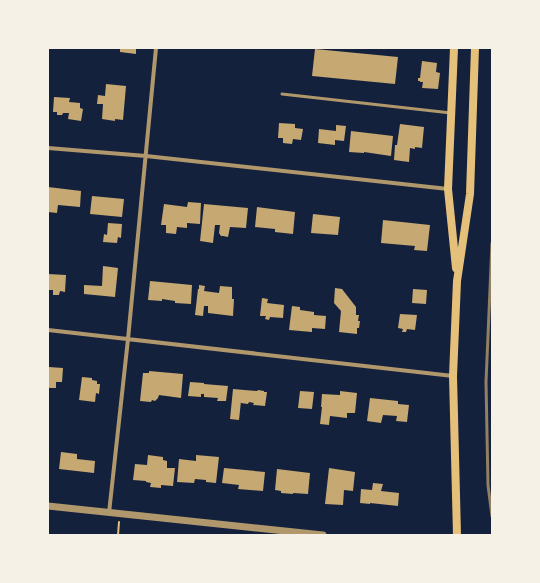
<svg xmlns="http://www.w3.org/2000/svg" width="540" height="583" font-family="'Source Serif 4',serif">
	<rect width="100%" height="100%" fill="#14213d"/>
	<path fill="#c6a872" d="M120,48H136V54L120,52Z
		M315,49L398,57L395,84L312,76Z
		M422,61L437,63L436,72L440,73L438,89L422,88L423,82H420V81H418V78H420Z
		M106,84L126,86L123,120L115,119V121L102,119L103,104H97L98,95L105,96Z
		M54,97L70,98L69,102L80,103V108L83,109L81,121L68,119L69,113H63L62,115H57V112H53Z
		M279,123L295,124V128L303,129L301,140L293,139L292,144L283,143V138H278Z
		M400,124L424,127L422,148L415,147V149L410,148L409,162L394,160L395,145H397Z
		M336,125L346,126L344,141L335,140V145L318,143L319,129L336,131Z
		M351,131L393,136L391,156L364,152V153L349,152Z
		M48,187L81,191L80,207L58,205L57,213L48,212Z
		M92,196L124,199L122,217L90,214Z
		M188,202L201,203L200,224L187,223V228L177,227L176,234L166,233V225H161L164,204L187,207Z
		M204,204L248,208L246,228L230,227L228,237L223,236H221L219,233L220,225H215L213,243L200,241Z
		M257,207L295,212L293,234L275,232V229L255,227Z
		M313,214L340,217L338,235L311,233Z
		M383,220L430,225L427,251L414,250L415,246L381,243Z
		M108,223L122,224L121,238L118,237L117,243L103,242L104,234L107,235Z
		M103,266L118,268L115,297L84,294V285L102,286Z
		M48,274L66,275L65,292L60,291L59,295H53V290H48Z
		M150,281L192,285L191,304L175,303V301L162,299V301L148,300Z
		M199,285L205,286L204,291L219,293L220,286L232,287V299H234L233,316L208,313V306H204L203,316L195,315L198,289H199Z
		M335,288L342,289L356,307V315H359L358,321H360L359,328H357V334L339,332L341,311L334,303Z
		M413,289L427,290L426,304L412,303Z
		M262,298L268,299L267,303L284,305L283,318L270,317L269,320L265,319L266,316H260Z
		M292,306L300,307V310L314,312V315L326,316L325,329L312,328V332L289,330Z
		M400,314L417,315L415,330L407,329L406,332H402L403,329L398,328Z
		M49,367L63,368L62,382H56V388H50L48,387Z
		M149,371L183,374L181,398L159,395L158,398L155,401L152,400L151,402L140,401L143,373H149Z
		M82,377L92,378V380L97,381V384H100L99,394L96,393L95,402L79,400Z
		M190,382L204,383V384L228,386L226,401H217L218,398L204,397V394H201V397L188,396Z
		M233,389L257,391L258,390L264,391V392H267L265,406L253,405L254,403L249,402L248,404L241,403V401L239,420L230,419Z
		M300,391L314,392L312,409L298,408Z
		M340,391L357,393L355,413H347V418L330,416L329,425L320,424L322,407H321L322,394L340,395Z
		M370,398L398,401V404L409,405L407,422L396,421L397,416L383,415L381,423L367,421Z
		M61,452L77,454V459L95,461L94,473L59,469Z
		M148,455L163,457V460L167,461V468H175L173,486L161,485V488L150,487L151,483L146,482V481L133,480L135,464L147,465Z
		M196,455L219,457L216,483L206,482V480L195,479L194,483L177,482L179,459L196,461Z
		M224,468L265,472L263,491L238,489L239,485L222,483Z
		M329,468L355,472L353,491L344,490L343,505L325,504Z
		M277,469L310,473L308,494L293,493V494L281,493V491L275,490Z
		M373,483L383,484L381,491L399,493L398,506L370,503V504L360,503L361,489L372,490Z"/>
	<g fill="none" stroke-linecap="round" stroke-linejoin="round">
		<path stroke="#e5c07b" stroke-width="2" d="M118,535L119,522"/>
		<path stroke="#b1986c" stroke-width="3" d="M282,94L451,113"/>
		<path stroke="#b1986c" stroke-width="4" d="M48,148L146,156L448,189
			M48,330L453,376
			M109,513L128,339L156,48"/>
		<path stroke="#b1986c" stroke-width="7" d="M48,506L323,535"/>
		<path stroke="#e5c07b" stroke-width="8" d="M454,48L448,189L456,268
			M457,535L453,376L457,281L470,194L475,48"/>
		<path stroke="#918062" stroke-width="3" d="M492,243L486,382L488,485L492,516"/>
	</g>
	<rect width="540" height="583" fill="none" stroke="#f6f1e7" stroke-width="98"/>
</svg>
